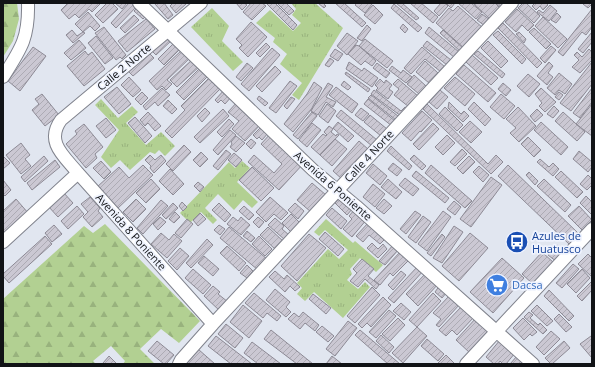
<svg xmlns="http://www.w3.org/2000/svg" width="595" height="367" font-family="'Open Sans',sans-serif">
	<defs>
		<pattern id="grass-tufts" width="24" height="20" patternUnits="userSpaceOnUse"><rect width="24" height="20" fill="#b2d092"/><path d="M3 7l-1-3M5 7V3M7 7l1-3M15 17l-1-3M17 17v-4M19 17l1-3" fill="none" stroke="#98b27d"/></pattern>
		<pattern id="forest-firs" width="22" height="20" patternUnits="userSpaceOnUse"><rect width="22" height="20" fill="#b2d092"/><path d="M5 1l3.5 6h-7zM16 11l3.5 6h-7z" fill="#98b27d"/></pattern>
		<pattern id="building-hatch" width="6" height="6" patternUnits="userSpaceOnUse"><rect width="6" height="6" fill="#cbc8d3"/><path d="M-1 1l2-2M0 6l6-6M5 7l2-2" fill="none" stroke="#adabb4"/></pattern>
	</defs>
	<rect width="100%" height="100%" fill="#e1e6f0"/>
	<path fill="url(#grass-tufts)" d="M291,3H315L343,28L299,100L292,95L302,83L280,64L287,54L273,42L275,38L256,23L270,10L293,31L301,23L292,15L296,9Z
		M212,8L229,26L222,41L243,62L233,71L191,27Z
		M101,99L118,118L132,106L138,112L126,123L146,145L161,132L175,146L165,156L159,150L155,154L150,152L130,170L120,160L111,168L101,157L119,130L95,105Z
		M242,161L250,168L237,182L258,202L252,208L243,200L234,210L218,194L205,208L217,220L213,224L201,212L190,223L180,213L229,162L235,168Z
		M326,219L353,243L355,241L383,265L376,272L360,258L350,269L352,274L347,280L358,289L365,282L370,287L343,318L314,292L305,301L297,294L302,288L297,283L328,249L339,259L348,250L325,230L319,236L314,232Z"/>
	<path fill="url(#forest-firs)" d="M3,3H17L19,19L13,41L3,57Z
		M105,224L200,321L179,343L161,329L140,349L155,364H123L125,361L111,346L93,361L96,364H3V299L84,226L93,233Z"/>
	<path fill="url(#building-hatch)" stroke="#8d8a95" d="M68,3H101L92,12L89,9L79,18L75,14L69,19L61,10Z
		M107,3H112L118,9L103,23L95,15Z
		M115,3H127L122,9Z
		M129,3H135L138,5L116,28L111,23Z
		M156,3H164L173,15L168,19L155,4Z
		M173,3H185L186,4L176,13L170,6Z
		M236,3H244L247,5L242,10Z
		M251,3H262L266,6L252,20L243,12Z
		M266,3H275L297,25L293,30Z
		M277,3H286L294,11L289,15Z
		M318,3H323L326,6L324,8Z
		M335,3H344L366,23L362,27Z
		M357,3H371L372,4L365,13L355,5Z
		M396,3H402L419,18L416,20Z
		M410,3H421L438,17L433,23Z
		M441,3H445L448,6L439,16L434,11Z
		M446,3H455L451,8Z
		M458,3H471L482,12L476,19Z
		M473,3H495L501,9L491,20Z
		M496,3H506L502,8Z
		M523,3H526L540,16L534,23L518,8Z
		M535,3H546L548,5L543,10L540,6L536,10L532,6Z
		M585,3H592V4L588,8L583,4Z
		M394,4L422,28L418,32L391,8Z
		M373,5L383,15L375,24L364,15Z
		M550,5L557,11L549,21L537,12L539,10L543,13Z
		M139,6L147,15L143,19L134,11Z
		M458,6L483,28L465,49L436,23L449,8L453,11Z
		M517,9L534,25L528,31L522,25L516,32L505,22Z
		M592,9V27L586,35L582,32L563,56L558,52Z
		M88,12L100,26L95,31L90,26L83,32L75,24Z
		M557,13L561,17L556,23L551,20Z
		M482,14L490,20L485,26L477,20Z
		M134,15L139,20L125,33L120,28Z
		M543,17L567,39L558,48L535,26Z
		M146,19L155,29L127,52L118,41Z
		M251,22L267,37L248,57L239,48L242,45L236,39Z
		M503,23L542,63L537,68L498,28Z
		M403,24L408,29L405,33L400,28Z
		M367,25L371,29L362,41L357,38Z
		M104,27L126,55L122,59L120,57L116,60L95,33Z
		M429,27L459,52L455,58L425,33Z
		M534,28L551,44L546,49L529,32Z
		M72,30L77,36L83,32L85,33L73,43L66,35Z
		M443,30L464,49L461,52L440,33Z
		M498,31L526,59L522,64L493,35Z
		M519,32L526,39L524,43L516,34Z
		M592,32V42L583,53L578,49Z
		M347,33L358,41L347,55L337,46Z
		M167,34L172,40L156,55L150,49Z
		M96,36L113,58L105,64L88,43Z
		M365,39L393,61L387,68L359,46Z
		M79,40L86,48L71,60L64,53Z
		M427,41L451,60L447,65L423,46Z
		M488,41L508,61L501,68L481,48Z
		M175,42L181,48L164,65L158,59Z
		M266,43L270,47L260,57L256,53Z
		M356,45L359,46L376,61L372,66L365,61L361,65L348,54Z
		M551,46L556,50L545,63L540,58Z
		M33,47L46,56L20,91L8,81Z
		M422,47L445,67L441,72L425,59L411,74L404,68Z
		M272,48L280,55L249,91L241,84Z
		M183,49L191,57L167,80L172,84L166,90L162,86L157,90L149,81Z
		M335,49L343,54L338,61L330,56Z
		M589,49L592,52V60L580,73L572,67L579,60L574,55L577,52L582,57Z
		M85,51L88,55L92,52L105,69L84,86L67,66Z
		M147,51L154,58L133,76L126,69Z
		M478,51L505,74L502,78L474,54Z
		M472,55L498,78L491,85L466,62Z
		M330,58L334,61L329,67L325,65Z
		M193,59L200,66L177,87L170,80Z
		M425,61L438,73L429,83L416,72Z
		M349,62L362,71L364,68L378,78L372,87L346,69Z
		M549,62L553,66L548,73L553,77L547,85L537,76Z
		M592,62V84L571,111L560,103Z
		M247,63L253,68L241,81L236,77Z
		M377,63L390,73L386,78L373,68Z
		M464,65L496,93L488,102L456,74Z
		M275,66L281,72L262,92L256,86Z
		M392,66L401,73L403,70L412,77L406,83L389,70Z
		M201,67L209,75L184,100L176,92Z
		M346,72L370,89L368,92L345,74Z
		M559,73L572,84L565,94L559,90L555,95L547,88Z
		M528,74L540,84L529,97L517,86Z
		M414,75L426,86L419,94L407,84Z
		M211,76L222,87L172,138L165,131L185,110L181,106Z
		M129,77L141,90L133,97L121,85Z
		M455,77L475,94L465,106L444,88Z
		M380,79L384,83L386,80L392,85L389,89L393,92L388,99L376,90L378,88L375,85Z
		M398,79L418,96L409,107L394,95L399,89L393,84Z
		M290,81L297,86L276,113L269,108Z
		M344,81L351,87L348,90L341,85Z
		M314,82L322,88L311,110L293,132L284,124L307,94Z
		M328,83L333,86L326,97L336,102L333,107L326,102L318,115L311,111Z
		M503,83L511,90L506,96L498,89Z
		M117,87L131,104L119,114L104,97Z
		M336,87L358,104L352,113L329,95Z
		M162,88L170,95L158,106L155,102L146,110L143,106Z
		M541,88L556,102L545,112L539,106L542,103L535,94Z
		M592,88V102L580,118L573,113Z
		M225,89L232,96L225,104L221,100L218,103L215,100Z
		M374,90L401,111L405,107L407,108L401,116L371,94Z
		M440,90L448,97L437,109L429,102Z
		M142,92L148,98L141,105L135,99Z
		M559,92L563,95L559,100L555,97Z
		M42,94L59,115L45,126L32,110L39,104L35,99Z
		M501,94L515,106L504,119L490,107Z
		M371,95L398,116L396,120L368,98Z
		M259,96L268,103L265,106L257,99Z
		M291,97L295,99L287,109L284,106Z
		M368,99L395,121L392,126L364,104Z
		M168,100L177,109L172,114L163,106Z
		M238,101L262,123L245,141L232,129L239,121L228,112Z
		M449,102L461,114L464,111L469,116L463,122L448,108Z
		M474,102L491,119L485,126L468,109Z
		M327,104L336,111L328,123L319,116Z
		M427,104L488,164L496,155L503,162L491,174L423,109Z
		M592,104V136L576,124Z
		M554,106L559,111L553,118L547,114Z
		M445,107L463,125L457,131L439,114Z
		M518,107L536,126L519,142L510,133L516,128L506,119Z
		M205,108L210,113L202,122L197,116Z
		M361,108L369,114L363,121L355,115Z
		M223,109L229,116L200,143L194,137Z
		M537,109L543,115L535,122L530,116Z
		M341,110L377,140L372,146L336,116Z
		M422,111L432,120L421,132L420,131L411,141L402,133Z
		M148,112L161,126L155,131L148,123L145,126L140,120Z
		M312,112L317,116L298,139L293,135Z
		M563,112L585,132L577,141L555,121Z
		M370,115L387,129L381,136L364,122Z
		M135,117L152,136L145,143L128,123Z
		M106,118L116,130L106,138L96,126Z
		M229,119L234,124L222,137L217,132Z
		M470,121L482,132L471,143L459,132Z
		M338,122L354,136L348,142L333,128Z
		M541,122L568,147L561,155L534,130Z
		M312,123L321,130L307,147L299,140Z
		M433,123L439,129L419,150L413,144Z
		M84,124L103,147L95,154L97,158L86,168L66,144L77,134L75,131Z
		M262,126L269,132L262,140L259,137L257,139L253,135Z
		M329,126L333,129L331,132L336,136L337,134L339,135L320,155L311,147L323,134L326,136L327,135L324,132Z
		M230,130L236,135L218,155L213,150Z
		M271,133L304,163L279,190L248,162L254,155L274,173L282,164L261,144Z
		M447,135L455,143L443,155L435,147Z
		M236,136L245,143L236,152L230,147L232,144L231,142Z
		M528,137L541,150L534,157L521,144Z
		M251,139L256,143L251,149L246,144Z
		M335,139L347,149L332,166L320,155Z
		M359,141L369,150L343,180L333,171Z
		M21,143L30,155L25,159L31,166L21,174L6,155Z
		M184,145L191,152L173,171L166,164Z
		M391,146L412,166L409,170L387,151Z
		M462,149L467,154L455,166L450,162Z
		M226,150L231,154L218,170L213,166Z
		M579,151L592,162V167L588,172L573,159Z
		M201,152L208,159L200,167L193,160Z
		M234,153L242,160L236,167L228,160Z
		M150,155L155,160L161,155L166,161L154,173L150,168L151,166L145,160Z
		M414,155L426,166L422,170L410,159Z
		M3,156L10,163L3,169Z
		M44,156L48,161L25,182L21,177Z
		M469,156L475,162L463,174L457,168Z
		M540,159L549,167L553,163L559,169L553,176L537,162Z
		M55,160L60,167L32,190L27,183Z
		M101,161L111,172L104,179L93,168Z
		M393,163L402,170L397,176L388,169Z
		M373,164L387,176L380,185L366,173Z
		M143,165L153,175L117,209L97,187L119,167L129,178Z
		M431,165L472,201L465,208L425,173Z
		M508,165L579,234L569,244L498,176Z
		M479,166L489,175L483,182L473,172Z
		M252,167L274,188L261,201L239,180Z
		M170,169L184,184L173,195L159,181Z
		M416,171L449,198L445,203L412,176Z
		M561,171L583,192L577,198L555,177Z
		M529,172L538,181L535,185L526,175Z
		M588,175L592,179V185L587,190L580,184Z
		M491,177L502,185L471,227L460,219Z
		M405,178L419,189L413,196L399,185Z
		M151,179L160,189L146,203L136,193Z
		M388,179L402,192L396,199L381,187Z
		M544,179L571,205L565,212L537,186Z
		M3,180L11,190L5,196L3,194Z
		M198,182L204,187L200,192L194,186Z
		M312,183L326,195L311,212L297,200Z
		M373,184L385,194L375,207L363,197Z
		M63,192L73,203L58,217L48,206Z
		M341,196L353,208L347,215L335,203Z
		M586,196L592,202V215L580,203Z
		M90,197L100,208L98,211L103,217L92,227L83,217L88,212L81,204Z
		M270,197L288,213L281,220L274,214L266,222L256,212Z
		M16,199L29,214L3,238V211Z
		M136,199L146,209L133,222L123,212Z
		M384,199L392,206L384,214L376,208Z
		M161,200L168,206L143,234L137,228Z
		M454,201L461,207L455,215L447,209Z
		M182,202L187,207L183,211L179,206Z
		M173,203L178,208L166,219L162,215Z
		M219,203L231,215L225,222L212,210Z
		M295,203L304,211L298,219L288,210Z
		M77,206L84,214L68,229L61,221Z
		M244,206L254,215L249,220L239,211Z
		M579,206L592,220L582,230L568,216Z
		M332,208L347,221L341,229L326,215Z
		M355,209L367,219L352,237L343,229L352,219L349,216Z
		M415,211L421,215L406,234L400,229Z
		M443,211L451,217L427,251L418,244Z
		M175,212L180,217L174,223L169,219Z
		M200,213L206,219L198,226L193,220Z
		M291,214L300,223L292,233L282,223Z
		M423,216L431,222L416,243L408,237Z
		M160,217L166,222L158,230L153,224Z
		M233,217L238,221L241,217L250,225L241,235L227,224Z
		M258,217L264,222L259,228L253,222Z
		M275,218L284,226L282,229L289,235L285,240L268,225Z
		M187,219L193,224L181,238L175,233Z
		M369,222L386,238L380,244L369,235L363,242L356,236Z
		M54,225L62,234L52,242L45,233Z
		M219,225L225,229L220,235L214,230Z
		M454,226L463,232L442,263L433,258Z
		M229,227L267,259L258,270L220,238Z
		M268,227L284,242L276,250L260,235Z
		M247,231L255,238L251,242L243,236Z
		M325,232L344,249L338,256L319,239Z
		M161,233L169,240L174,234L182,241L167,258L151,244Z
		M470,233L488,248L459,281L442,266Z
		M309,234L326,248L297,281L281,266Z
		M442,234L445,237L431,256L427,253Z
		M45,236L52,244L9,283L3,276V274Z
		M259,236L272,249L265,256L252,244Z
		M207,239L213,245L191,268L186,263Z
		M372,243L378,249L383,244L387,249L378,258L367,248Z
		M394,244L399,249L385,265L379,261Z
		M557,245L566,252L557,262L548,255Z
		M227,246L246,263L239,271L220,253Z
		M180,248L189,256L177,270L168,261Z
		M401,251L410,259L393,276L390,273L380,285L374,280Z
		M542,252L554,263L534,285L522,274Z
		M588,254L592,258V277L578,264Z
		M204,256L219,269L213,276L198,263Z
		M502,258L524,278L493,313L470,292Z
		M362,259L374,269L368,276L379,285L376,289L365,279L358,287L350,281L357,273L353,269Z
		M573,264L579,269L562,288L556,283Z
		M247,265L253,271L247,278L240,273Z
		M419,265L424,270L394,303L388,298Z
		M193,269L211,285L203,294L185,278Z
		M582,269L590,278L576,293L567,284Z
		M275,271L284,279L287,275L300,287L295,291L290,286L285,292L269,277Z
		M401,271L406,275L393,290L388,285Z
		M427,272L439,283L418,306L406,294Z
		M592,281V290L582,301L577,296Z
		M440,285L447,292L442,298L435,292Z
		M213,286L220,292L218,294L228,302L220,311L204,296Z
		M372,287L380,295L355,323L347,316Z
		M275,289L290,302L286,307L291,312L286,317L266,300Z
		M549,290L574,316L569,321L544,296Z
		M254,293L281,316L277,321L267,313L263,318L245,303Z
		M433,293L441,301L417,327L409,320Z
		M313,294L331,308L326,314L309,299Z
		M450,295L460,304L439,327L436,325L441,319L433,313Z
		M383,297L391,305L371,327L367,323L362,328L358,324Z
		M401,303L411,312L404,320L393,311Z
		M243,305L262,321L249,338L230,322Z
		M463,305L475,316L457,335L452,330L446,336L439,330Z
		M537,305L553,321L547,326L531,311Z
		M389,310L396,316L376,338L369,332Z
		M303,312L319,325L315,331L305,323L300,329L288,319L294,313L299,317Z
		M529,312L533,315L530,318L538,325L540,323L547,330L543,334L524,317Z
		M559,314L572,327L566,332L554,319Z
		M398,318L405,325L390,341L382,334Z
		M476,318L491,331L470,353L456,340Z
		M523,318L537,332L532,336L530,334L524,340L513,328Z
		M348,321L357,328L335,356L326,349Z
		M226,324L243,338L235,348L218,334Z
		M322,326L334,336L328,342L316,332Z
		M417,327L427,336L403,363L392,353Z
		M271,330L313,364H297L264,339Z
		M360,330L400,364H388L355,335Z
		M551,331L560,339L544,355L536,347Z
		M381,335L394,347L389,353L376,341Z
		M216,336L252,364H231L208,346Z
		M591,336L592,337V358L580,344Z
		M427,339L444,354L438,361L421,346Z
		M500,340L515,353L506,364H503L500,361L498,364H494L486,357Z
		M157,341L174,355L166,364H164L148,351Z
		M564,341L570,348L552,364H551L545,358Z
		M252,342L281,364H258L244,353Z
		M198,349L215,364H186Z
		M446,355L455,364H437Z
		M109,356L117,364H104L103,363Z
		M332,356L342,364H326Z
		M517,356L525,364H510Z"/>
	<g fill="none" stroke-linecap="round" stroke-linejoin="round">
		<g stroke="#80838d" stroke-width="14">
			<path id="street" d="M139,3L313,170L356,206L533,364
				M201,3L61,120C45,142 64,156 78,173L213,324
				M3,77C21,49 29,38 28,3
				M3,242L78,173
				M179,364L181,360L213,324L512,3
				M466,364L592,229"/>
		</g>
		<use href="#street" stroke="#fff" stroke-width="12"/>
	</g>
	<defs>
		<g id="bus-disc" transform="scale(1.15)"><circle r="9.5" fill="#1a4fb4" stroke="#eff3fe"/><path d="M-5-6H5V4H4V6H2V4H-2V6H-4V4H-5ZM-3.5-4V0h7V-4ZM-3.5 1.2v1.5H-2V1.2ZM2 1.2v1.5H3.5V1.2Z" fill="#fff"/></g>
		<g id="supermarket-disc" transform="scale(1.15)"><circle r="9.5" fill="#3f7fe0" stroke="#eff3fe"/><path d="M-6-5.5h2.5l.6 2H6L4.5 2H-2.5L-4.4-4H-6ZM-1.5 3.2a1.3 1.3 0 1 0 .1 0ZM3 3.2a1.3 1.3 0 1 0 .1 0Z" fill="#fff"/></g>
	</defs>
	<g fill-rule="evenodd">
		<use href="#bus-disc" x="517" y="242"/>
		<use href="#supermarket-disc" x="497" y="285"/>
	</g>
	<g text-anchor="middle" stroke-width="3.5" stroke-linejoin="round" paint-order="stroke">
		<g font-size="11" fill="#111316" stroke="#eff3fe">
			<text transform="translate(124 67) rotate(-40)" y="4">Calle 2 Norte</text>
			<text transform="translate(369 156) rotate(-47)" y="4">Calle 4 Norte</text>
			<text transform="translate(333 186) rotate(41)" y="4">Avenida 6 Poniente</text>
			<text transform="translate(131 232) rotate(48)" y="4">Avenida 8 Poniente</text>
		</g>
		<g font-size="11" fill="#164399" stroke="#eff3fe" text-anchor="start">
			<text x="532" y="240">Azules de<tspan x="532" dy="13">Huatusco</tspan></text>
		</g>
		<g font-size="11" fill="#366cbe" stroke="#eff3fe" text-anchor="start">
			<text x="512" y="289">Dacsa</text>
		</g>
	</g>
	<rect width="595" height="367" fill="none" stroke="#111316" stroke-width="8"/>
</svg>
